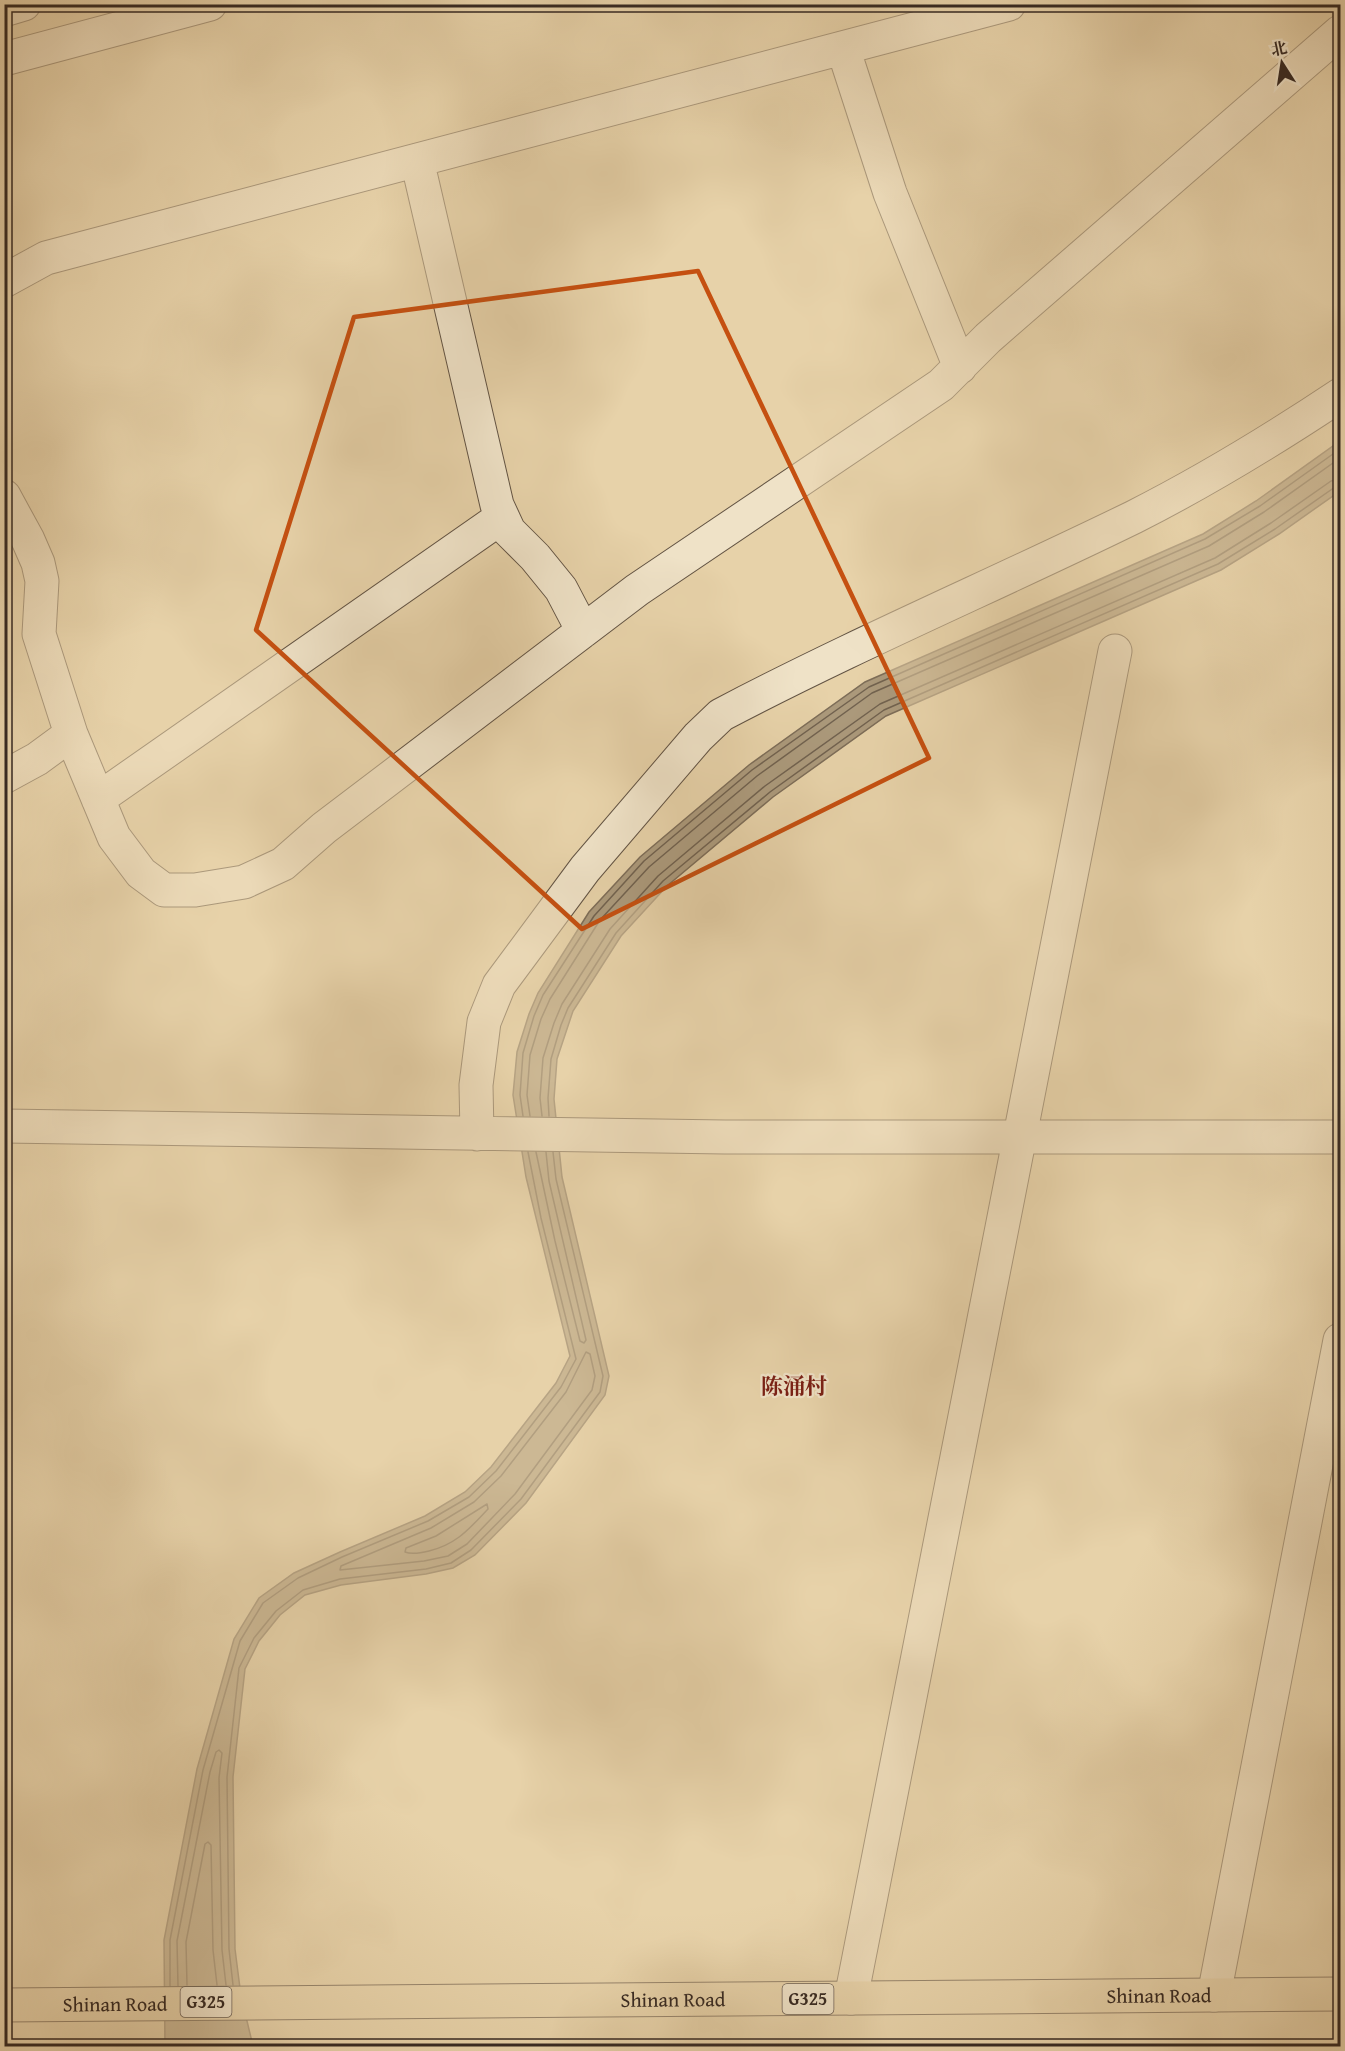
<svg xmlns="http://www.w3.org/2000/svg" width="1345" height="2051" font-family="'Gentium Book Plus','Noto Serif SC',serif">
	<rect width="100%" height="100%" fill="#e7d2a9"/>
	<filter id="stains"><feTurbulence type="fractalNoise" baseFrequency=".00333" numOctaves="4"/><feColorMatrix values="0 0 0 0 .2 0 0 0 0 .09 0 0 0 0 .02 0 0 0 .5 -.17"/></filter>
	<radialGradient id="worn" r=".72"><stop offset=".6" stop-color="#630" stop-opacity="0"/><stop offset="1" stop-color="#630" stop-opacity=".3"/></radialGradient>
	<path fill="#ab997b" stroke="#7d6d58" stroke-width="1.5" d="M1340,441V491L1279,534L1221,570L886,716L773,797L667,886L621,936L573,1011L557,1059L554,1099L562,1177L609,1376L605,1395L526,1503L475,1555L453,1568L426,1574L341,1585L305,1595L280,1615L259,1641L245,1669L233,1777L235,1949L241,1996L253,2046H165L164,1940L197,1769L234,1639L259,1598L294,1573L340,1552L425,1516L465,1492L491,1467L556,1383L570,1356L526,1177L513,1095L517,1052L529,1014L538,993L589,912L640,857L749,765L865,682L1203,534L1256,501Z"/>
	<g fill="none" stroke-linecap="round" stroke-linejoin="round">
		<path stroke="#71624f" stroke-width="1.5" d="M523,1116L520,1095L523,1053L534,1016L543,995L594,916L644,861L752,770L869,687L1205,539L1260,506L1340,449
			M530,1116L527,1095L530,1055L541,1019L550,999L600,920L649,867L757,776L872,693L1209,546L1264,512L1340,458
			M542,1116L540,1098L543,1058L554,1023L562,1004L610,929L658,876L765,786L880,704L1215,558L1271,523L1331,481L1340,479
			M549,1116L548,1098L551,1059L561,1025L568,1008L616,933L663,881L770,792L884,710L1218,564L1275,529L1335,487L1340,486
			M536,1152L555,1241L580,1341L584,1343L586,1340L549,1181L546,1152
			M586,1352L590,1354L595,1376L592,1390L515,1494L467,1544L448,1556L424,1561L340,1570L341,1566L431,1528L474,1502L501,1476L566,1392Z
			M487,1504L488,1509C469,1529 457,1544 429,1551C421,1553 412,1555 405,1552L406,1548L436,1536Z
			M187,1985L186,1942L205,1844L208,1842L211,1845L213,1950L217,1985
			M233,1985L229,1949L227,1777L239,1668L254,1638L276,1611L303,1590L340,1579L426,1569L451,1563L471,1550L521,1499L600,1392L603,1376L556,1179L553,1152
			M170,1986V1940L203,1770L240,1641L263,1603L298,1578L342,1557L428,1521L469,1497L496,1471L561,1387L576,1359L541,1218L528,1152
			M178,1986L177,1941L210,1772L216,1752L219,1750L222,1753L219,1778L222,1950L226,1985"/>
		<g stroke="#635444" stroke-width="35">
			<path id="minor" d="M4,10L24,4
				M843,48L890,193L960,367
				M4,59L210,4
				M417,160L497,505L509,531L535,557L561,589L583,631
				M4,281L46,258L1009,4
				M4,496L28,540L38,563L42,581L39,634L71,734L114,837L141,873L164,890H195L244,882L283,864L324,828L637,590L941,385L988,338L1340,32
				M4,777L37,759L71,734
				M98,799L502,517
				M4,1126L725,1137H1340
				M477,1134L476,1085L484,1022L499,985L585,869L698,737L721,715C856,644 997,584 1134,517C1205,481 1274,439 1340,395
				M1214,1995L1340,1340
				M851,1998L1115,651"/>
		</g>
		<g stroke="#372a23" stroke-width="35">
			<g id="highway">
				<path id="s1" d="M4,2005L1340,1994"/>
			</g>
		</g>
		<use href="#minor" stroke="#efe2c7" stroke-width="33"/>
		<use href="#highway" stroke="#e7d2a9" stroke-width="33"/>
	</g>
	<path d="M0 0H1345V2051H0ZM698,271L929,758L582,929L256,630L354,317Z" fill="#e7d2a9" fill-opacity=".55" fill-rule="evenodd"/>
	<path fill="none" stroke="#c55011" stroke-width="4.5" stroke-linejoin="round" d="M698,271L929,758L582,929L256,630L354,317Z"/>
	<g text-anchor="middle" stroke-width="4.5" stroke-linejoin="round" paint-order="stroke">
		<g fill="#efe2c7" stroke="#6e6154" stroke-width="1.5">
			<rect x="782.5" y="1984" width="51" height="30" rx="4.5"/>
			<rect x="180.5" y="1987" width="51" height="30" rx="4.5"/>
		</g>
		<g font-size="18" font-weight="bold" fill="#372a23">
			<text x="808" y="2005">G325</text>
			<text x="206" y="2008">G325</text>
		</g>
		<g font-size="20" fill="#372a23" stroke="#efe2c7">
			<text dy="7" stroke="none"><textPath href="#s1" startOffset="1155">Shinan Road</textPath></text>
			<text dy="7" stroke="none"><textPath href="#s1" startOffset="669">Shinan Road</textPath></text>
			<text dy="7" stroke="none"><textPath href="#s1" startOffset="111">Shinan Road</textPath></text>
		</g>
		<g font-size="22" font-weight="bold" fill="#7a1f14" stroke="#efe2c7">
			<text x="794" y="1394">陈涌村</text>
		</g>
	</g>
	<rect width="1345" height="2051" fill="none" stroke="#e7d2a9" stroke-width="24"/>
	<rect x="6" y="6" width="1333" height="2039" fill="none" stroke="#372a23" stroke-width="3"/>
	<rect x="12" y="12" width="1321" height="2027" fill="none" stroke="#372a23" stroke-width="1.5"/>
	<g transform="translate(1282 63) rotate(348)" stroke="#efe2c7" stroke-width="4.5" paint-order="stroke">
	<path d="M0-4.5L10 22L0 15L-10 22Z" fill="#372a23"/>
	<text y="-9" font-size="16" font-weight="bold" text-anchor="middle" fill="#372a23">北</text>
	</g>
	<rect width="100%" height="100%" filter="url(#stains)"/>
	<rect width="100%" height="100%" fill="url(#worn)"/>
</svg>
